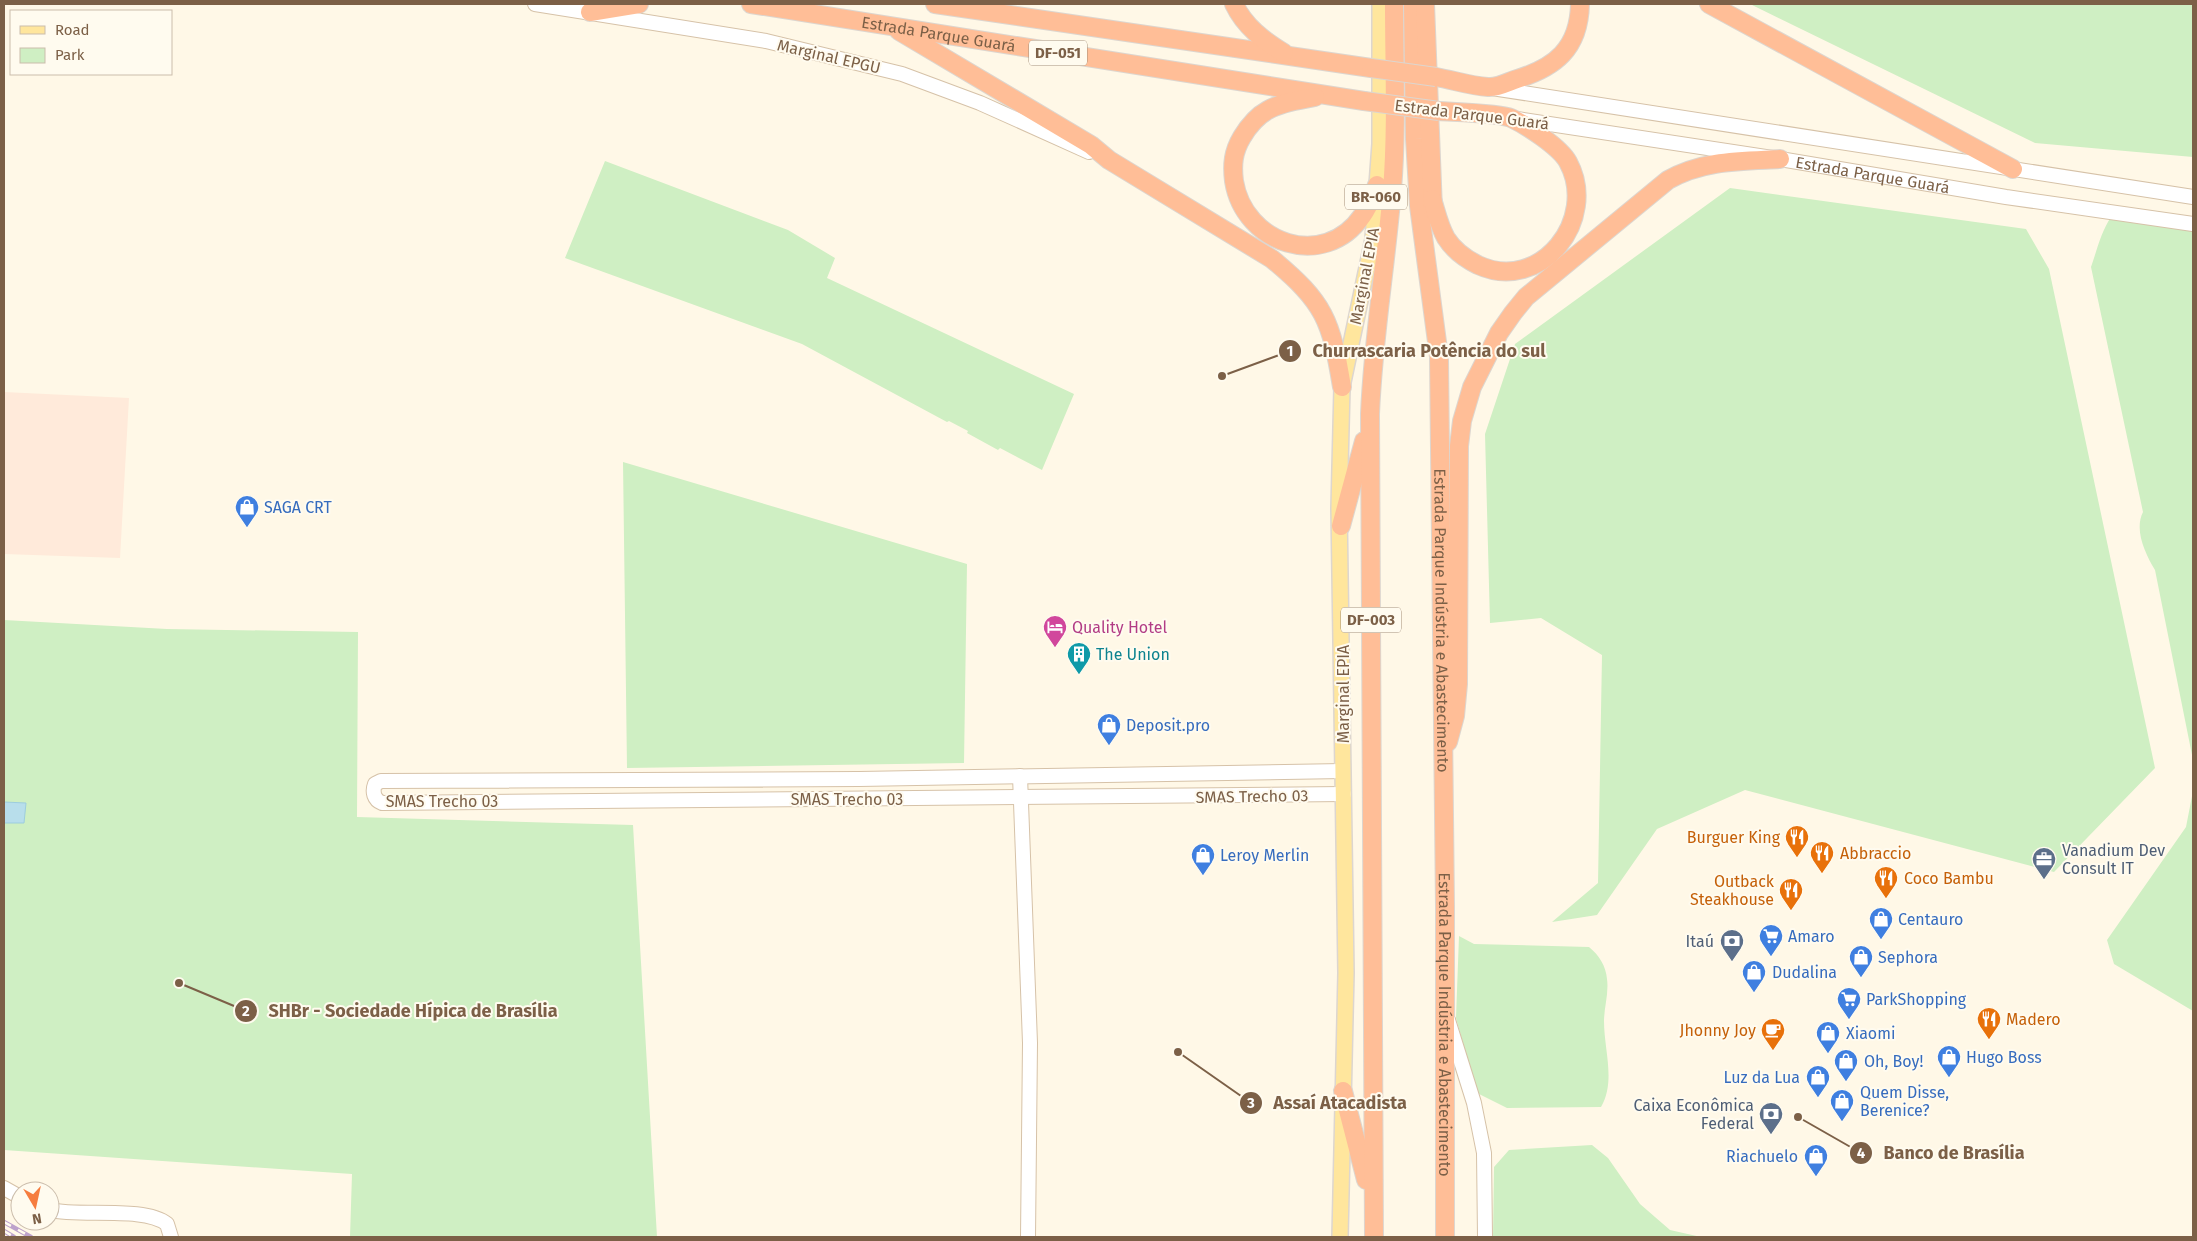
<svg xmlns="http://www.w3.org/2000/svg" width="2197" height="1241" font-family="'Fira Sans',sans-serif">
	<rect width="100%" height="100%" fill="#fff8e7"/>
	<path fill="#ffeada" d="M4,392L129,398L120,558L4,554Z"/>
	<path fill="#cfefc3" d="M1750,4H2193V157L2035,143Z
		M605,161L788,230L835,258L827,278L1074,394L1042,470L1000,448L998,450L967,433L968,431L949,421L947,422L802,344L565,258Z
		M1730,188L2026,229L2049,269L2155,768L2054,872L1745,790L1657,829L1597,915L1552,922L1598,883L1602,655L1541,618L1490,623L1485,434L1515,344Z
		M2111,217L2193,229V760L2155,570C2145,553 2134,530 2143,512L2091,267C2097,250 2101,232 2111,217Z
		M623,462L967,564L964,763L627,768Z
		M4,620L167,629L358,632L357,817L633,825L657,1237H350L352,1174L4,1150Z
		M2193,791V1011L2114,964L2107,940L2186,827Z
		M1459,936L1474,944L1589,947C1599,955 1606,966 1607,979C1609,993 1604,1008 1604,1021C1604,1050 1616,1081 1601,1107L1507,1108L1477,1093L1456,1018Z
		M1592,1145L1608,1158L1640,1204L1670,1230L1701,1237H1493L1494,1167L1509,1150Z"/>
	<path fill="#b8deeb" stroke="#9dcdde" d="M4,802L26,803L24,823H4Z"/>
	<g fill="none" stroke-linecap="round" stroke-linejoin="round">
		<g stroke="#d6c2a8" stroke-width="16">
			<g id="secondary">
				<path d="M535,4L766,41L902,74L980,103L1089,152"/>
				<path d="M1492,88L2193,197"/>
				<path id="s1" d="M1517,119L1780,159L2006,197L2193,224"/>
				<path d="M1343,771L859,779L381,781L375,784C372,792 374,800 382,803L1344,794"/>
				<path d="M1020,776L1030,1043L1028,1237"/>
				<path d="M1448,1020L1474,1103L1484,1153L1485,1237"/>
				<path d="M4,1188L20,1197"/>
				<path d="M50,1210C80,1217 145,1206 167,1224L171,1237"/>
			</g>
		</g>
		<g stroke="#ddd6cf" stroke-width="18">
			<path id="primary" d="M1340,1237L1346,973L1339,508L1342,387L1373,239L1380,144V4"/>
		</g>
		<g stroke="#ddd6cf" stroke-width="20">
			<g id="highway">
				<path id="s2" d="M751,4L1364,101"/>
				<path d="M935,4L1371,68"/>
				<path d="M1234,4C1245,27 1263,40 1284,53"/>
				<path id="s3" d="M1413,4L1415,139L1419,206L1439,357L1445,907V1237"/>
				<path d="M1425,4L1433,210"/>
				<path d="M1709,4L2013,169"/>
				<path d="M590,12L639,4"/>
				<path d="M899,31L1091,145L1109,160L1272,259C1325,303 1331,320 1342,387"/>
				<path d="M1436,77C1453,80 1471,86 1488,87C1496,88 1506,83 1514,80C1555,68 1579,49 1580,4"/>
				<path d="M1315,97C1300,100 1282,102 1268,110C1257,116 1248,127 1242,137C1233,152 1232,165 1234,181C1244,244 1324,271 1362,216C1369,207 1373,195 1377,185"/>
				<path d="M1432,199C1436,211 1439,226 1446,238C1453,249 1466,259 1478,265C1541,294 1599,219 1568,162C1560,147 1526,125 1511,118C1500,113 1453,112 1439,111"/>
				<path d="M1341,526L1364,441"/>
				<path d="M1448,742L1455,716L1458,684L1459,446L1462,421L1472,387L1499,333L1513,313L1526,297L1668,180C1703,160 1741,161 1780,159"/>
				<path d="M1343,1091L1366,1180"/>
				<path d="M1374,1237L1370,414C1373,338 1386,265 1392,190C1397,128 1394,66 1394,4"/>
			</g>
		</g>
		<use href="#secondary" stroke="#fff" stroke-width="14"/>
		<use href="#primary" stroke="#ffe69d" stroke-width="15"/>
		<use href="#highway" stroke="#ffbe97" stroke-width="18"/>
		<g stroke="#bda2cb" stroke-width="4.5">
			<path id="rail" d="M4,1222L31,1237
				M4,1231L14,1237"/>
		</g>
		<use href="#rail" stroke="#fffbef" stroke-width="2.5" stroke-dasharray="8" stroke-linecap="butt"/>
		<g stroke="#ddd6cf" stroke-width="20" stroke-linecap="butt">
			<path id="highway-bridge" d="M1371,68L1436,77
				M1364,101L1439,111"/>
		</g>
		<use href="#highway-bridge" stroke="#ffbe97" stroke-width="18"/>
	</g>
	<defs>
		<g id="shop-pin" transform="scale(1.25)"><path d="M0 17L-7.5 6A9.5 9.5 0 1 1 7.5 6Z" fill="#3f7fe0" stroke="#fffbef"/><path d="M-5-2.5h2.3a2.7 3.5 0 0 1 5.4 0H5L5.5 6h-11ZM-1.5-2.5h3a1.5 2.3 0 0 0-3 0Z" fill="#fff"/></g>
		<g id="hotel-pin" transform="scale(1.25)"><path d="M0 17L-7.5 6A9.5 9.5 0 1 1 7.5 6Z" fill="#d1479c" stroke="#fffbef"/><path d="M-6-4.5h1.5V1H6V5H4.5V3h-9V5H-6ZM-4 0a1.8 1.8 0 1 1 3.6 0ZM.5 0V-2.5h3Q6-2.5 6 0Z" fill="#fff"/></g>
		<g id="building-pin" transform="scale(1.25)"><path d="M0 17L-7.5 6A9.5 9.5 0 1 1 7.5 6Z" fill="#0f9aa8" stroke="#fffbef"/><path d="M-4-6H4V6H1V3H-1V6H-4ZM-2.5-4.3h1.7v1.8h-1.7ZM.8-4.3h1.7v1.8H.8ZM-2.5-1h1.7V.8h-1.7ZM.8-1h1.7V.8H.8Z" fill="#fff"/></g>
		<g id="restaurant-pin" transform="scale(1.25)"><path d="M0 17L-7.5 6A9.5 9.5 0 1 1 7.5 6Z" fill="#e8710a" stroke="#fffbef"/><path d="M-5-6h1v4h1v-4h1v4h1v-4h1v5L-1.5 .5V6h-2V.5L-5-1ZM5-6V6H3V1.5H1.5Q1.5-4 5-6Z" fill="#fff"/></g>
		<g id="office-pin" transform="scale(1.25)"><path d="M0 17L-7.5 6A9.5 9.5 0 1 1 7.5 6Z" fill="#5c6f8a" stroke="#fffbef"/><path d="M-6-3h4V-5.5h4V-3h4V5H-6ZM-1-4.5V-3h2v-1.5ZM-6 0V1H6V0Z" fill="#fff"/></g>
		<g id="supermarket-pin" transform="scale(1.25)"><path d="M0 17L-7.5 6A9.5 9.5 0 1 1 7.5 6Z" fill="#3f7fe0" stroke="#fffbef"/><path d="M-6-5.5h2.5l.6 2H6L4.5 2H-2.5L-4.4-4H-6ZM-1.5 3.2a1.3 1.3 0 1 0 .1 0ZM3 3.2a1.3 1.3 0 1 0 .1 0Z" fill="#fff"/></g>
		<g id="bank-pin" transform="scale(1.25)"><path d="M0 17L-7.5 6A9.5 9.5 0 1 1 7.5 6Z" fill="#5c6f8a" stroke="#fffbef"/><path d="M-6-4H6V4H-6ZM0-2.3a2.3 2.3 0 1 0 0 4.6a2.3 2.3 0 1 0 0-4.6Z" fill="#fff"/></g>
		<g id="cafe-pin" transform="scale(1.25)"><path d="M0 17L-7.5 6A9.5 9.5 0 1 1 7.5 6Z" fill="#e8710a" stroke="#fffbef"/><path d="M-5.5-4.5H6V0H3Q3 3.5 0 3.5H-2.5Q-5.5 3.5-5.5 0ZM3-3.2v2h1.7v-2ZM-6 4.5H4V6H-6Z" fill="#fff"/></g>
	</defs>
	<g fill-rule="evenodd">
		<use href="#shop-pin" x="247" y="507"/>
		<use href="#hotel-pin" x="1055" y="627"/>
		<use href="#building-pin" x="1079" y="654"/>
		<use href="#shop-pin" x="1109" y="725"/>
		<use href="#restaurant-pin" x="1797" y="837"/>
		<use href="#restaurant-pin" x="1822" y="853"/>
		<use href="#shop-pin" x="1203" y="855"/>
		<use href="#office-pin" x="2044" y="859"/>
		<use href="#restaurant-pin" x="1886" y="878"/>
		<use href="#restaurant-pin" x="1791" y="890"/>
		<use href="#shop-pin" x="1881" y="919"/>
		<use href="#supermarket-pin" x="1771" y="936"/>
		<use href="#bank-pin" x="1732" y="941"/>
		<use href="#shop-pin" x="1861" y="957"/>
		<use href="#shop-pin" x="1754" y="972"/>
		<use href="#supermarket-pin" x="1849" y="999"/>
		<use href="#restaurant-pin" x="1989" y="1019"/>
		<use href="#cafe-pin" x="1773" y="1030"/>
		<use href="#shop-pin" x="1828" y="1033"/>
		<use href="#shop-pin" x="1949" y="1057"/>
		<use href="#shop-pin" x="1846" y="1061"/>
		<use href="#shop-pin" x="1818" y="1077"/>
		<use href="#shop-pin" x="1842" y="1101"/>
		<use href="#bank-pin" x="1771" y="1114"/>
		<use href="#shop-pin" x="1816" y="1156"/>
	</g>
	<g text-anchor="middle" stroke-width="4" stroke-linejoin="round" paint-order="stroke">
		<g fill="#fffbef" stroke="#a38e79" stroke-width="1">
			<rect x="1029" y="40.5" width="58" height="25" rx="4"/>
			<rect x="1345" y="184.5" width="62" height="25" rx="4"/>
			<rect x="1341" y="607.5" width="60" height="25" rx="4"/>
		</g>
		<g font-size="15" font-weight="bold" fill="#7c6047">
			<text x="1058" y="58">DF-051</text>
			<text x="1376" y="202">BR-060</text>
			<text x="1371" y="625">DF-003</text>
		</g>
		<g font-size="16" fill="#7c6047" stroke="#fffbef">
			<text dy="6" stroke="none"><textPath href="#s2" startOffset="190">Estrada Parque Guará</textPath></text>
			<text transform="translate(829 56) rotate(13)" y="6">Marginal EPGU</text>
			<text transform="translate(1472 114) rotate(7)" y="6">Estrada Parque Guará</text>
			<text dy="6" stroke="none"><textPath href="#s1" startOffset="360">Estrada Parque Guará</textPath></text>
			<text transform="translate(1364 276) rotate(-79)" y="6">Marginal EPIA</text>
			<text dy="6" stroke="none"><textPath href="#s3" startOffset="618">Estrada Parque Indústria e Abastecimento</textPath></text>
			<text transform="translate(1343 694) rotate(-90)" y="6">Marginal EPIA</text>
			<text transform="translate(1252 796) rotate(-1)" y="6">SMAS Trecho 03</text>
			<text x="847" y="805">SMAS Trecho 03</text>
			<text x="442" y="807">SMAS Trecho 03</text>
			<text dy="6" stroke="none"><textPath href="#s3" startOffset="1022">Estrada Parque Indústria e Abastecimento</textPath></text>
		</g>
		<g font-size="16" fill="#366cbe" stroke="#fffbef" text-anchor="start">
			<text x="264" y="513">SAGA CRT</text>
			<text x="1126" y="731">Deposit.pro</text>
			<text x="1220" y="861">Leroy Merlin</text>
			<text x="1898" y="925">Centauro</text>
			<text x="1788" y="942">Amaro</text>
			<text x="1878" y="963">Sephora</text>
			<text x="1772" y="978">Dudalina</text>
			<text x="1866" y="1005">ParkShopping</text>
			<text x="1846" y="1039">Xiaomi</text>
			<text x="1966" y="1063">Hugo Boss</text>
			<text x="1864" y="1067">Oh, Boy!</text>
			<text x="1800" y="1083" text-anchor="end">Luz da Lua</text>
			<text x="1860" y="1098">Quem Disse,<tspan x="1860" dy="18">Berenice?</tspan></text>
			<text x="1798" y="1162" text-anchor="end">Riachuelo</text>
		</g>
		<g font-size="16" fill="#b23c85" stroke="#fffbef" text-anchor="start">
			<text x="1072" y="633">Quality Hotel</text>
		</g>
		<g font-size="16" fill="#0d838f" stroke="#fffbef" text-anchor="start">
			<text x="1096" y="660">The Union</text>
		</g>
		<g font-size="16" fill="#c56008" stroke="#fffbef" text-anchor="end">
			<text x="1780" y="843">Burguer King</text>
			<text x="1840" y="859" text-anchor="start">Abbraccio</text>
			<text x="1904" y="884" text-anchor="start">Coco Bambu</text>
			<text x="1774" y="887">Outback<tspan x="1774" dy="18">Steakhouse</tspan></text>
			<text x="2006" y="1025" text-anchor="start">Madero</text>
			<text x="1756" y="1036">Jhonny Joy</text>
		</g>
		<g font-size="16" fill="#4e5e75" stroke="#fffbef" text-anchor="end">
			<text x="2062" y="856" text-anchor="start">Vanadium Dev<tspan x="2062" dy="18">Consult IT</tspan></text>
			<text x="1714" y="947">Itaú</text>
			<text x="1754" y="1111">Caixa Econômica<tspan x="1754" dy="18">Federal</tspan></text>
		</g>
	</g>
	<path fill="none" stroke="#7c6047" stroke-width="2" d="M1222 376L1290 351M179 983L246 1011M1178 1052L1251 1103M1798 1117L1861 1153"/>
	<g fill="#7c6047" stroke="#fffbef" stroke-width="2">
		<circle cx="1222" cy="376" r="5"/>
		<circle cx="179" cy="983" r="5"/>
		<circle cx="1178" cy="1052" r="5"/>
		<circle cx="1798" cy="1117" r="5"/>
		<circle cx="1290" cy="351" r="12"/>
		<circle cx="246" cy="1011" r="12"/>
		<circle cx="1251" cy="1103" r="12"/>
		<circle cx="1861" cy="1153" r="12"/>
	</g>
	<g font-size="15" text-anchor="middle" font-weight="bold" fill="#fff">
		<text x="1290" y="356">1</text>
		<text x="246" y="1016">2</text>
		<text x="1251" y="1108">3</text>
		<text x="1861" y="1158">4</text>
	</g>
	<g font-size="18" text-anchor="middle" font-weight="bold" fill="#7c6047" stroke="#fffbef" stroke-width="4" stroke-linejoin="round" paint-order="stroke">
		<text x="1429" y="357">Churrascaria Potência do sul</text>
		<text x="413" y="1017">SHBr - Sociedade Hípica de Brasília</text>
		<text x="1340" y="1109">Assaí Atacadista</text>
		<text x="1954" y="1159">Banco de Brasília</text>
	</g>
	<rect width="2197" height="1241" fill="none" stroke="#7c6047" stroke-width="10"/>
	<rect x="10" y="10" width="162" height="65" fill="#fffbef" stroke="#cbbdac"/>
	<rect x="20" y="26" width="25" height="8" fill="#ffe69d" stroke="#cbbdac"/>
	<text x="55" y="35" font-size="15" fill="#7c6047">Road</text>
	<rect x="20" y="48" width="25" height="15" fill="#cfefc3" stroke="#cbbdac"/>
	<text x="55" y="60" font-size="15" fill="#7c6047">Park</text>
	<g transform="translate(35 1206) rotate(171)"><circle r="24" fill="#fffbef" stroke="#cbbdac"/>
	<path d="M0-4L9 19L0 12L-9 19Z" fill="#f67d3f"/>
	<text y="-8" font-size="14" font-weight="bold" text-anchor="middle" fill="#7c6047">N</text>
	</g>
</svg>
